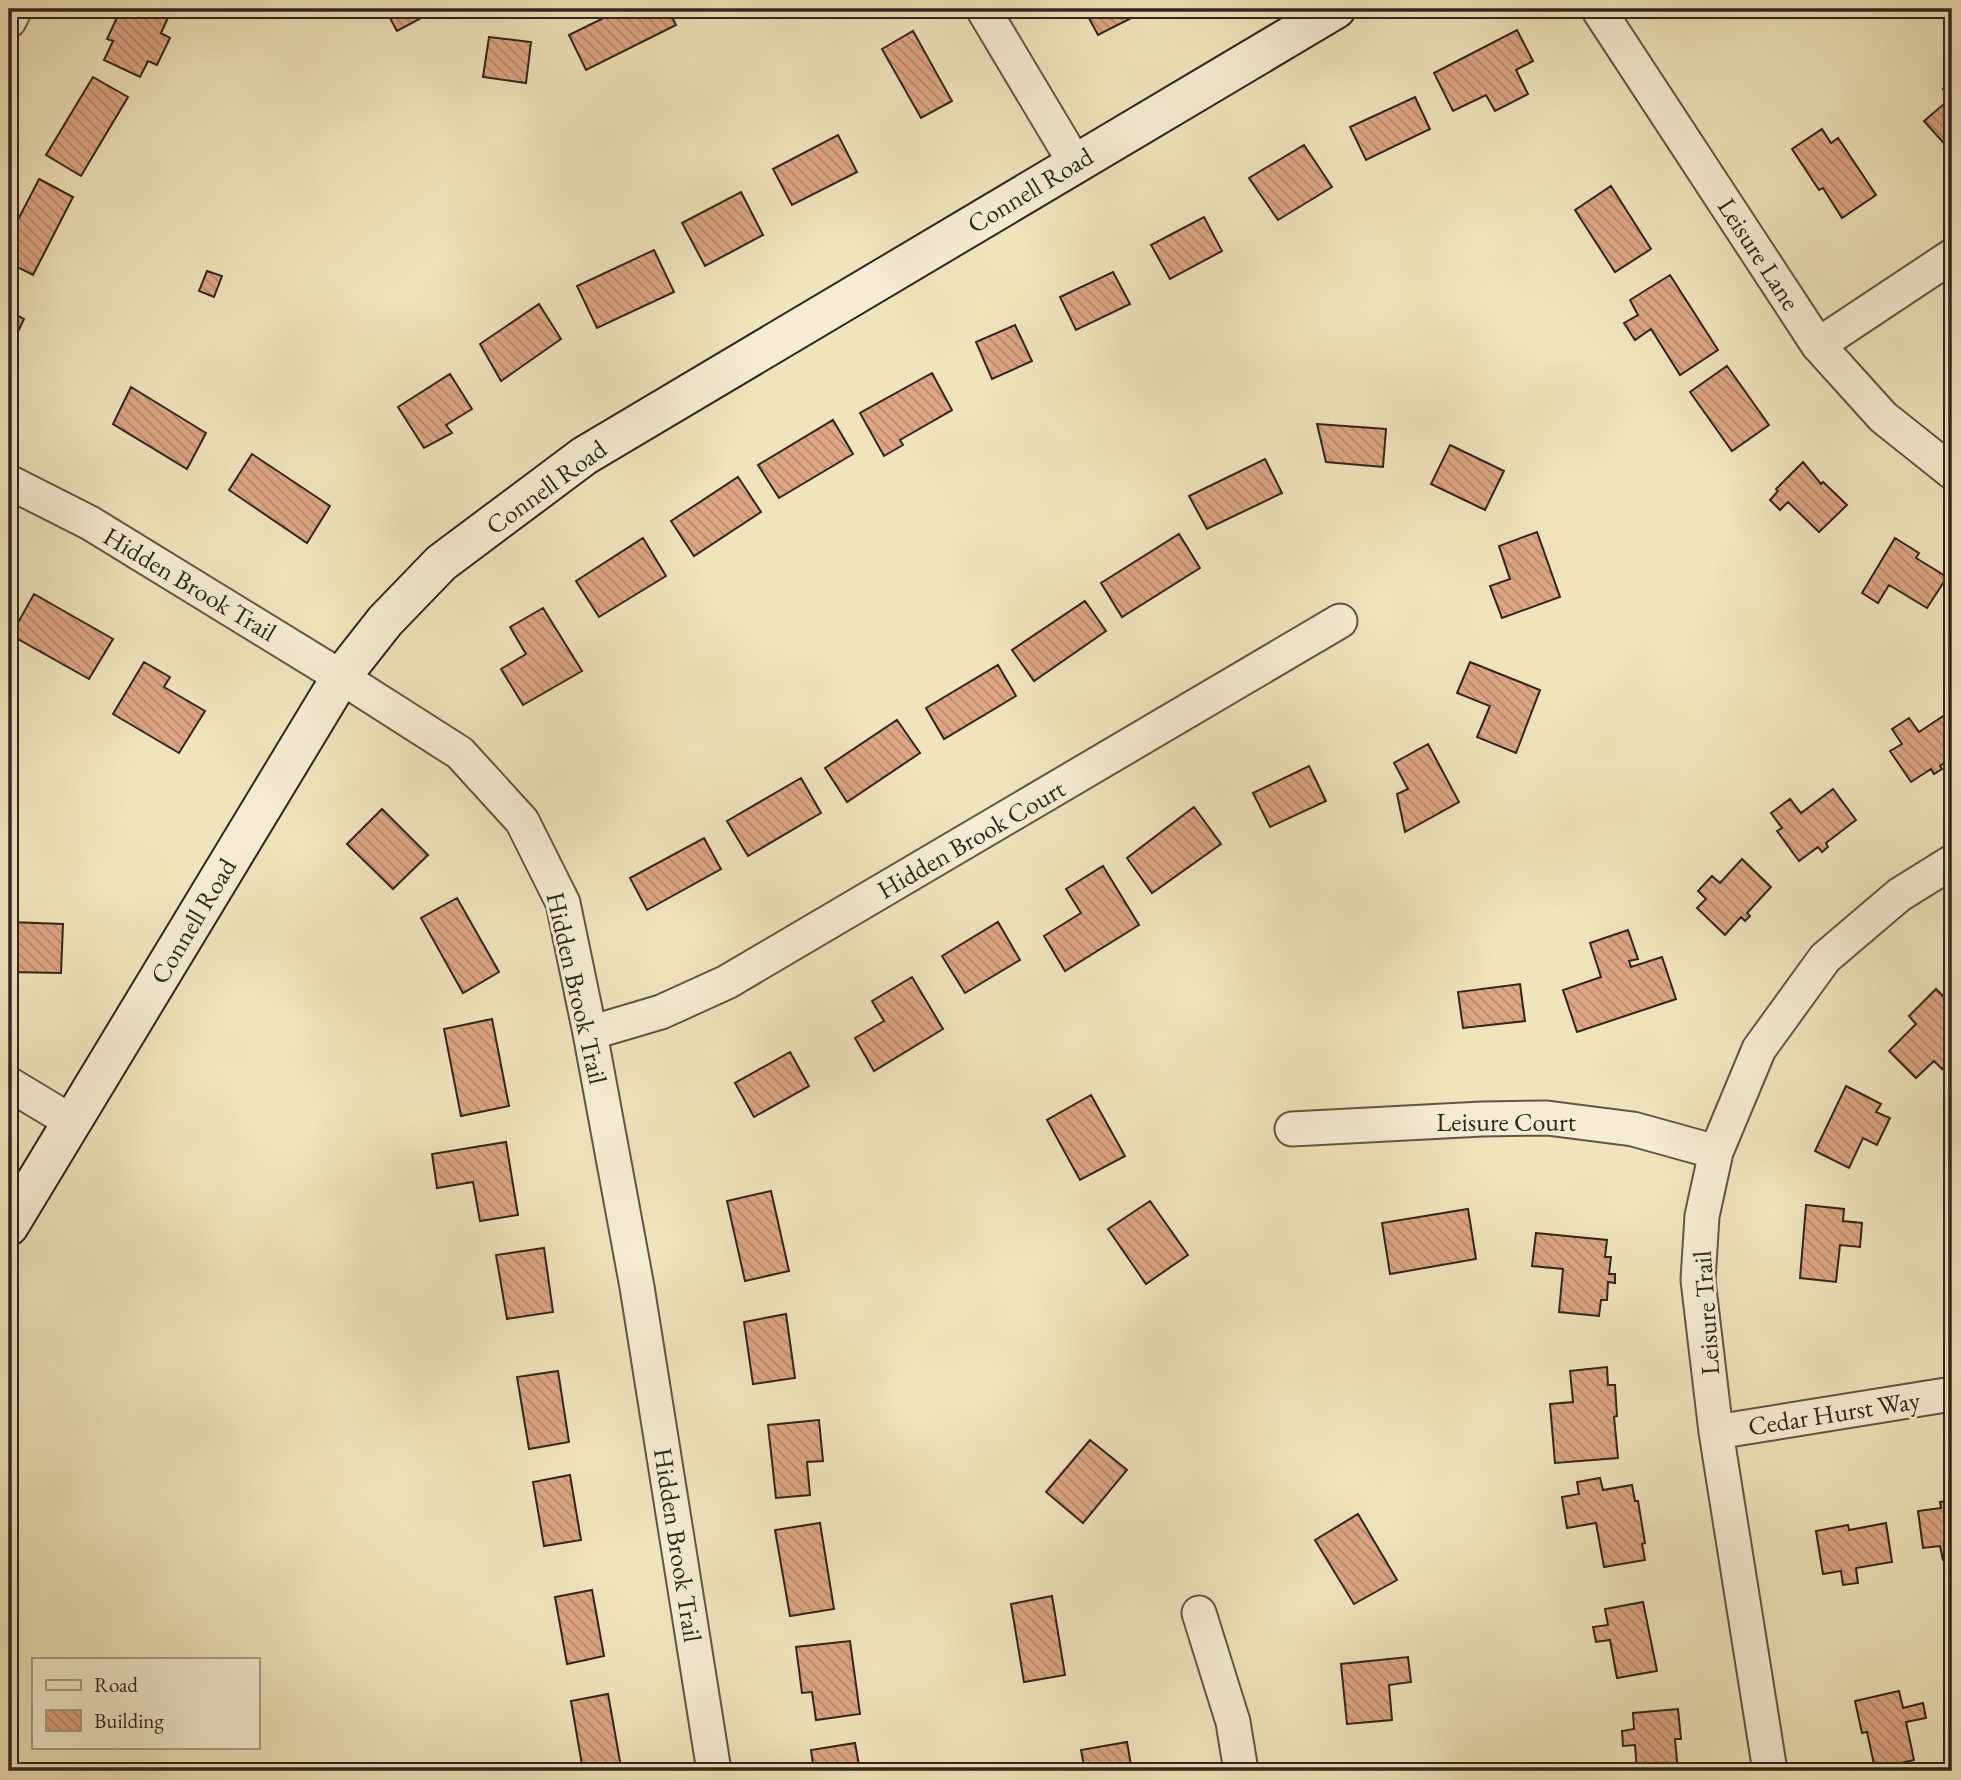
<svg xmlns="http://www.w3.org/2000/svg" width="1961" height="1780" font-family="'EB Garamond',serif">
	<defs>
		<pattern id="building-back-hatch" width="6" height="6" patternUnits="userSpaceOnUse" patternTransform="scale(1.75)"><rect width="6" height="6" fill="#dea684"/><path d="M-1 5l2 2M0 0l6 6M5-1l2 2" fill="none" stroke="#b5876b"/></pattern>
	</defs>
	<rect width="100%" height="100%" fill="#f0e4bc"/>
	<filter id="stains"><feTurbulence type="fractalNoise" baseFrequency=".00286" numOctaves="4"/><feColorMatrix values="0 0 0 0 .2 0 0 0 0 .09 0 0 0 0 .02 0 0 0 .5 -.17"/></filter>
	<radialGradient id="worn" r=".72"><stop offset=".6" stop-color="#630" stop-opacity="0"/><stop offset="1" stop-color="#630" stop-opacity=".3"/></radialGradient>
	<path fill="url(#building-back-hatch)" stroke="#31251e" stroke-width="2" d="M121,9H172L161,33L170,38L157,65L148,61L140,77L104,60L113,41L107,39Z
		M385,9H438L397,31Z
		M622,9H668L676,25L586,70L569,35Z
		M1084,9H1149L1098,35Z
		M1517,30L1533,61L1516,70L1528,94L1495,111L1486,95L1453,111L1434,73Z
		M913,31L952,101L921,118L882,49Z
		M489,37L531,42L526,83L483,77Z
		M93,77L128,97L81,176L46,155Z
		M1952,81V148L1950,150L1924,121L1951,98L1943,89Z
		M1415,97L1430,129L1366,160L1350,127Z
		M1822,129L1831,143L1838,138L1876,195L1842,218L1823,188L1819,190L1792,149Z
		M838,135L857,172L792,205L773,169Z
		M1304,145L1332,187L1278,220L1249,178Z
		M39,179L73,197L33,275L9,263V237Z
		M1611,186L1651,249L1615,272L1575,210Z
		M741,192L763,235L705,266L682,223Z
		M1204,217L1222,251L1170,279L1151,245Z
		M654,250L674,292L597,328L577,286Z
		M207,271L222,276L214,297L199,291Z
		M1113,272L1130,304L1076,330L1060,297Z
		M1670,275L1718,350L1680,375L1651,329L1635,340L1624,323L1638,315L1630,300Z
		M539,304L561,339L501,381L480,344Z
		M9,311L24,319L9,351Z
		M1015,325L1032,361L992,379L976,342Z
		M1727,366L1769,425L1732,451L1690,392Z
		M932,373L952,410L900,440L903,445L884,456L860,413Z
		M450,374L472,409L446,425L452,433L424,448L398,407Z
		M131,387L206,433L187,469L113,424Z
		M833,420L853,454L779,498L758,465Z
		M1317,424L1386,429L1383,467L1326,462Z
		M1450,445L1504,471L1485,510L1431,484Z
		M252,454L330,506L307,543L229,490Z
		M1265,459L1282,493L1207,529L1189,496Z
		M1803,462L1821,484L1823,482L1847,505L1819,532L1788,502L1780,510L1770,500L1778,491L1776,489Z
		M738,477L761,512L694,556L671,521Z
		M1537,532L1560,597L1502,618L1490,586L1510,579L1499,546Z
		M1179,534L1200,568L1122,617L1101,583Z
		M643,538L666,576L599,617L576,581Z
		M1895,538L1919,553L1916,558L1947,577L1927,608L1889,585L1878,603L1862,593Z
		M34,594L113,639L89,679L11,635Z
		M1085,601L1106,631L1034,681L1012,650Z
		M543,608L582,671L523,705L501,669L526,654L510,627Z
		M144,662L170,677L164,687L205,711L179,753L113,714Z
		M1470,662L1540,690L1516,753L1477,737L1490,706L1457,693Z
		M998,665L1016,696L944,739L926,708Z
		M1948,713L1952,720V757L1940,766L1942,769L1934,774L1931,769L1911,782L1890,751L1902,744L1892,729L1909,718L1919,732Z
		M897,720L920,753L847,802L825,768Z
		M1428,744L1459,802L1405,832L1397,794L1408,789L1394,763Z
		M1309,766L1326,801L1270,827L1253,793Z
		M801,778L821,813L748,856L727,821Z
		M1833,789L1856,820L1826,843L1828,847L1822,852L1818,847L1799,861L1777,831L1782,828L1771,813L1790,799L1801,813Z
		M1194,807L1221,844L1152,893L1127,858Z
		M382,809L428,855L393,889L347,844Z
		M704,838L721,869L647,910L630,878Z
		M1742,859L1771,887L1747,913L1750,916L1745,921L1741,917L1725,935L1697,908L1706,899L1698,891L1712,876L1720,883Z
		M1103,866L1139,925L1065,971L1044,936L1081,913L1066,889Z
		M457,898L499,972L463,993L421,918Z
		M9,922L63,924L61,973L9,972Z
		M998,922L1020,960L965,993L942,956Z
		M1628,930L1638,959L1629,961L1631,967L1662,957L1676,999L1577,1032L1563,990L1601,977L1590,943Z
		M912,977L943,1029L874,1071L855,1038L884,1021L872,1001Z
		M1520,984L1525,1021L1463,1028L1458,992Z
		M1936,989L1952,1005V1043L1947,1048L1952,1054V1060L1942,1069L1934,1061L1916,1078L1889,1051L1916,1024L1909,1016Z
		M492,1019L509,1106L461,1116L444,1029Z
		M790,1052L809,1086L754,1117L735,1083Z
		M1846,1086L1881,1104L1876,1112L1890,1118L1877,1145L1863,1138L1849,1168L1815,1151Z
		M1091,1095L1125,1156L1080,1180L1047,1120Z
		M506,1142L518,1215L480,1221L473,1182L437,1188L432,1154Z
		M771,1191L789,1271L745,1281L727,1201Z
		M1150,1201L1188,1255L1146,1284L1108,1229Z
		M1806,1205L1844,1209L1843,1221L1862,1223L1860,1247L1840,1245L1836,1282L1800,1278Z
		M1468,1209L1476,1259L1390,1274L1382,1223Z
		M1536,1233L1607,1240L1605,1257H1611L1609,1274H1615V1283L1608,1282L1607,1300H1601L1599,1316L1559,1312L1563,1269L1532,1266Z
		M544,1248L553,1312L507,1319L496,1255Z
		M786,1314L795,1378L753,1384L744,1322Z
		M1607,1367L1608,1385H1615L1617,1416L1614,1417L1618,1458L1555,1463L1550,1404L1573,1402L1570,1371Z
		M558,1371L569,1442L529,1449L517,1377Z
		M819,1420L823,1461L807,1462L810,1495L776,1498L768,1425Z
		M1090,1440L1127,1470L1083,1523L1046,1492Z
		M570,1475L581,1540L544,1546L533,1482Z
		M1600,1478L1603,1490L1632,1485L1635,1501H1638L1645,1543L1642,1544L1645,1560L1604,1567L1596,1523L1567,1528L1562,1497L1579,1494L1577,1482Z
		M1949,1501L1950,1505H1952V1559L1943,1560L1940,1546L1923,1548L1918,1511L1941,1508L1940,1502Z
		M1358,1514L1397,1580L1354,1604L1315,1540Z
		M820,1523L834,1609L790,1616L775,1530Z
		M1886,1523L1892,1562L1856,1568L1858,1583L1843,1585L1841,1571L1823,1574L1816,1531L1848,1525L1849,1530Z
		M592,1590L604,1656L567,1664L555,1597Z
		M1052,1596L1065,1675L1024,1682L1011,1604Z
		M1643,1602L1657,1671L1617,1678L1610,1640L1596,1642L1593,1627L1608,1625L1605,1609Z
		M850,1641L860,1714L816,1720L812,1692L802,1693L796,1647Z
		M1408,1657L1411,1682L1389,1685L1392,1720L1347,1724L1341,1664Z
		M1899,1691L1903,1708L1923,1703L1926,1718L1906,1722L1914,1760L1875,1769L1867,1732L1862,1733L1855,1701Z
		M608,1694L621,1767L583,1771L571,1701Z
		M1678,1709L1681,1739H1675L1678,1771H1637L1635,1745L1623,1746L1622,1731L1634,1729L1633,1713Z
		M1127,1742L1132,1771H1085L1081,1750Z
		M855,1743L860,1771H814L811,1750Z"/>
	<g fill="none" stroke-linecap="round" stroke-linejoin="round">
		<g stroke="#615546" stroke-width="37">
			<path id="street" d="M983,9L1075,163
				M1598,9L1818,345L1883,417L1952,472
				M9,21L15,9
				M1818,345L1952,256
				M9,482L90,523L341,677L460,753L522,821L563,903L590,1033L637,1287L714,1771
				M590,1033L661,1012L727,982L1340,621
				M9,1084L72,1122
				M1292,1129L1482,1119L1547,1118L1633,1129L1716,1152
				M1716,1432L1952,1394
				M1199,1613L1233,1722L1241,1771
				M1770,1771L1716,1432L1698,1280L1702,1216L1716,1152L1759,1049L1825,958L1899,895L1952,862"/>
		</g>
		<g stroke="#31251e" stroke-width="42">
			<path id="secondary" d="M9,1226L341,677L385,621L441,563L584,456L1336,9"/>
		</g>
		<use href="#street" stroke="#f5edd3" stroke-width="33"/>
		<use href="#secondary" stroke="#f5edd3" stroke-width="38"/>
	</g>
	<g text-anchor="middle" stroke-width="6" stroke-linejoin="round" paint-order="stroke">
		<g font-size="26" fill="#31251e" stroke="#f5edd3">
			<text transform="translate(1030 190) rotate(-31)" y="9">Connell Road</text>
			<text transform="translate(1759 254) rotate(57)" y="9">Leisure Lane</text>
			<text transform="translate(546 487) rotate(-36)" y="9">Connell Road</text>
			<text transform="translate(190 584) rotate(31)" y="9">Hidden Brook Trail</text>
			<text transform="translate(971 839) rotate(-30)" y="9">Hidden Brook Court</text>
			<text transform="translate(193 921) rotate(-59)" y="9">Connell Road</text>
			<text transform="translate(577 988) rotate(77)" y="9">Hidden Brook Trail</text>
			<text x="1506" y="1131">Leisure Court</text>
			<text transform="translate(1706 1313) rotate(-94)" y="9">Leisure Trail</text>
			<text transform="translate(1834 1413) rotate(-9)" y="9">Cedar Hurst Way</text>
			<text transform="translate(678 1545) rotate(81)" y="9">Hidden Brook Trail</text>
		</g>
	</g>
	<rect width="1961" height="1780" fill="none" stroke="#f0e4bc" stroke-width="35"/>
	<rect x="10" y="10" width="1940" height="1759" fill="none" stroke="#31251e" stroke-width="3.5"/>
	<rect x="18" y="18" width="1926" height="1745" fill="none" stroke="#31251e" stroke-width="2"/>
	<rect x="32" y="1658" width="228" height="91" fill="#f5edd3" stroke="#a79d8b" stroke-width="2"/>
	<rect x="46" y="1680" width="35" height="10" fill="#f5edd3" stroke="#a79d8b" stroke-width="2"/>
	<text x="94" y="1692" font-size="21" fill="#31251e">Road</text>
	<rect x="46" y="1710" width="35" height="21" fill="url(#building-back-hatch)" stroke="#a79d8b" stroke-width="2"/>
	<text x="94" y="1728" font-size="21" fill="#31251e">Building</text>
	<rect width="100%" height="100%" filter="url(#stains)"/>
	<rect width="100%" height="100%" fill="url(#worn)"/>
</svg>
